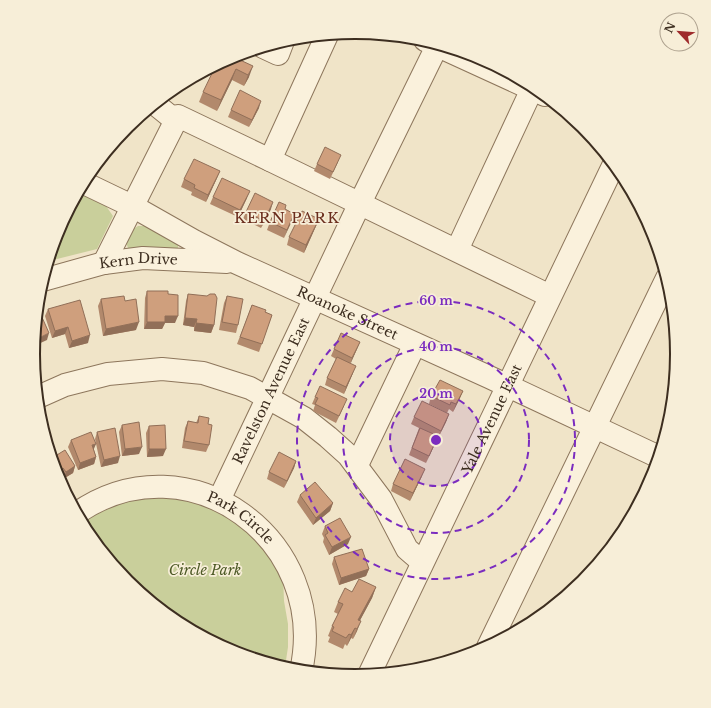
<svg xmlns="http://www.w3.org/2000/svg" width="711" height="708" font-family="'Libre Baskerville',serif">
	<rect width="100%" height="100%" fill="#f0e4c8"/>
	<path fill="#c9cf9b" d="M78,193L106,206L113,216L97,249L49,261L58,231Z
		M138,226H145L178,244V248L175,250H133L128,248L126,242L132,230Z
		M148,497L171,498L209,506L251,532L283,575L284,601L288,624V647L285,667C268,662 249,658 232,651C176,628 110,575 81,521L126,501Z"/>
	<g fill="none" stroke-linecap="round" stroke-linejoin="round">
		<g stroke="#8d765c" stroke-width="24">
			<g id="minor">
				<path d="M327,35L270,160L550,296"/>
				<path d="M425,40L545,95"/>
				<path d="M263,47L278,54L283,41"/>
				<path d="M155,104L176,121"/>
				<path id="s1" d="M84,183L134,207L194,241L237,263L489,377L659,457"/>
				<path d="M457,250L532,89"/>
				<path d="M104,263L178,116L270,160"/>
				<path id="s2" d="M43,280L104,263L143,258L227,262"/>
				<path d="M38,397L65,385L108,374L162,369L203,373L250,388L304,418L328,437L348,455L381,499L407,549L422,562"/>
				<path d="M357,465L415,344"/>
				<path id="s3" d="M219,500L360,203L438,44"/>
				<path id="s4" d="M77,513C189,436 330,540 301,671"/>
				<path d="M488,647L667,278"/>
				<path id="s5" d="M369,675L614,164"/>
			</g>
		</g>
		<use href="#minor" stroke="#faf1dc" stroke-width="22"/>
	</g>
	<path fill="#b2896c" d="M243,53L241,60L249,77L244,86L232,80L217,111L199,102L203,92Z
		M259,108L249,127L228,117L231,110Z
		M338,162L330,179L314,171L317,164Z
		M220,171L217,178L206,202L191,195L192,192L181,187L184,179Z
		M213,197L247,198L238,217L210,204Z
		M271,209L261,228L243,219L246,212Z
		M285,209L294,214L284,238L267,230L270,222Z
		M319,219L316,226L304,253L287,245L289,237Z
		M147,291L168,294L175,323H165L162,329H144L145,298Z
		M188,294L214,325L211,333L194,331V327L183,325L186,301Z
		M227,296L238,325L236,333L219,330L224,303Z
		M101,299L125,301L136,330L103,336L98,306Z
		M252,305L265,312L272,315L259,352L237,344Z
		M48,309L88,343L69,348L65,334L52,338L45,316Z
		M360,342L357,349L350,364L353,373L344,394L325,385L327,378L336,359L331,356L334,349Z
		M463,391L460,398L453,412L449,409L447,413L429,404L431,396Z
		M315,397L344,406L336,423L313,411L315,405L312,404Z
		M449,414L446,422L438,438V437L426,463L409,455L419,428L411,424L414,417Z
		M199,416L208,424L209,445L206,452L182,448L185,428L188,421L196,423Z
		M122,425L139,454L122,456L119,432Z
		M149,426L163,456L147,457L146,433Z
		M97,432L118,463L101,467L95,439Z
		M71,440L94,450L96,457L94,464L78,470L68,447Z
		M52,458L75,466L73,473L63,479L61,476L58,477Z
		M296,461L294,468L284,488L267,479L269,472Z
		M422,476L410,501L391,491L393,484Z
		M300,495L333,503L330,511L313,525L297,502Z
		M325,526L348,544L329,555L323,542L324,538L322,534Z
		M334,557L369,569L366,576L339,585L332,564Z
		M376,587L372,598L360,620L357,631L353,639L351,638L347,646L345,644L343,649L328,642L330,637L328,636L332,626L338,614L334,612L338,602L352,592Z"/>
	<path fill="#916f58" d="M253,66L249,77L244,86L248,75Z
		M236,69L232,80L217,111L221,100Z
		M261,101L259,108L249,127L252,120Z
		M220,171L217,178L206,202L208,195Z
		M250,191L247,198L238,217L240,210Z
		M273,202L271,209L261,228L264,221Z
		M294,214L292,221L284,238L287,230Z
		M319,219L316,226L304,253L306,245Z
		M165,316H178L175,323H165L162,329H144L147,322Z
		M185,318L197,319L194,327L183,325Z
		M139,322L136,330L103,336L106,329Z
		M196,323L214,325L211,333L194,331Z
		M68,327L65,334L52,338L55,331Z
		M49,333L47,340L34,346L35,340Z
		M90,335L88,343L69,348L72,341Z
		M360,342L357,349L350,365L352,358Z
		M356,366L344,394L346,387Z
		M463,391L460,398L453,412L456,404Z
		M449,414L446,422L438,438L441,431Z
		M438,436L435,444L426,463L429,456Z
		M96,444L93,451L92,445Z
		M142,447L139,454L122,456L125,449Z
		M149,449H166L163,456L147,457Z
		M120,456L118,463L101,467L104,460Z
		M96,457L94,464L78,470L80,463Z
		M296,461L294,468L284,488L287,481Z
		M75,466L73,473L63,479L66,472Z
		M63,468L61,476L58,477L57,473V472Z
		M425,469L422,476L410,501L413,493Z
		M333,503L330,511L313,525L316,518Z
		M351,537L348,544L329,555L332,547Z
		M369,569L366,576L339,585L341,578Z
		M376,587L372,598L356,628L358,620Z
		M361,621L357,631L353,639L357,629Z
		M355,628L351,638L347,646L351,635Z"/>
	<path fill="#cf9f7d" stroke="#916f58" d="M243,53L240,60L253,66L248,75L236,69L221,100L203,92L216,65L232,56Z
		M240,90L261,101L252,120L231,110Z
		M325,147L341,155L333,172L317,164Z
		M194,159L220,171L208,195L194,188L195,185L184,179Z
		M222,178L250,191L240,210L213,197Z
		M255,193L273,202L264,221L246,212Z
		M279,202L286,205L285,209L294,214L287,230L270,222Z
		M302,211L319,219L306,245L289,237Z
		M147,291H168V294L178,295V316H165V322H147Z
		M188,294L207,296L210,294H215L217,298L214,325L196,323L197,319L185,318Z
		M124,296L125,301L136,299L139,322L106,329L101,299Z
		M227,296L243,299L238,325L222,322Z
		M80,300L90,335L72,341L68,327L55,331L48,309Z
		M252,305L266,310L265,312L272,315L262,344L240,337Z
		M41,315L49,333L35,340L37,316Z
		M341,333L360,342L352,358L334,349Z
		M337,357L356,366L346,387L327,378Z
		M440,380L463,391L456,404L451,402L450,405L431,396Z
		M320,386L347,399L339,416L315,404L318,398L315,397Z
		M422,401L449,414L441,431L414,417Z
		M199,416L209,418L208,424L212,425L209,445L184,441L188,421L198,423Z
		M139,422L142,447L125,449L122,425Z
		M165,425L166,449H149V426Z
		M115,428L120,456L104,460L97,432Z
		M420,428L438,436L429,456L412,448Z
		M91,432L96,444L92,445L96,457L80,463L71,440Z
		M65,450L75,466L66,472L63,468L57,472L56,470L52,458Z
		M279,452L296,461L287,481L269,472Z
		M405,459L425,469L413,493L393,484Z
		M315,482L333,503L316,518L300,495Z
		M340,518L351,537L332,547L325,535L328,533L325,526Z
		M362,549L369,569L341,578L334,557Z
		M359,579L376,587L358,620L361,621L357,629L355,628L351,635L349,634L346,638L332,631L334,627L332,626L343,604L338,602L345,588L352,592Z"/>
	<circle cx="436" cy="440" r="46" fill="#7b2cbf" fill-opacity=".12"/>
	<g fill="none" stroke="#7b2cbf" stroke-width="2" stroke-dasharray="7 5">
		<circle cx="436" cy="440" r="46"/>
		<circle cx="436" cy="440" r="93"/>
		<circle cx="436" cy="440" r="139"/>
	</g>
	<g text-anchor="middle" stroke-width="3.5" stroke-linejoin="round" paint-order="stroke">
		<g font-size="14" fill="#3d2e20" stroke="#f7eed8">
			<text dy="5" stroke="none"><textPath href="#s2" startOffset="98">Kern Drive</textPath></text>
			<text dy="5" stroke="none"><textPath href="#s1" startOffset="294">Roanoke Street</textPath></text>
			<text dy="5" stroke="none"><textPath href="#s3" startOffset="121">Ravelston Avenue East</textPath></text>
			<text dy="5" stroke="none"><textPath href="#s5" startOffset="284">Yale Avenue East</textPath></text>
			<text dy="5" stroke="none"><textPath href="#s4" startOffset="177">Park Circle</textPath></text>
		</g>
		<g font-size="14" font-style="italic" fill="#4d5a26" stroke="#f7eed8">
			<text x="205" y="575">Circle Park</text>
		</g>
		<g font-size="15" letter-spacing="1" fill="#6b2e1e" stroke="#f7eed8">
			<text x="287" y="223">KERN PARK</text>
		</g>
	</g>
	<path d="M0 0H711V708H0ZM40 354a315 315 0 1 1 630 0a315 315 0 1 1-630 0Z" fill="#f7eed8" fill-rule="evenodd"/>
	<path fill="none" stroke="#3d2e20" stroke-width="2" d="M40 354a315 315 0 1 1 630 0a315 315 0 1 1-630 0Z"/>
	<circle cx="436" cy="440" r="6" fill="#7b2cbf" stroke="#f7eed8" stroke-width="2"/>
	<g font-size="12" text-anchor="middle" font-weight="bold" fill="#7b2cbf" stroke="#f7eed8" stroke-width="3.5" stroke-linejoin="round" paint-order="stroke">
		<text x="436" y="305">60 m</text>
		<text x="436" y="351">40 m</text>
		<text x="436" y="398">20 m</text>
	</g>
	<g transform="translate(679 32) rotate(296)"><circle r="19" fill="#f7eed8" stroke="#ada18e"/>
	<path d="M0-3L7 15L0 10L-7 15Z" fill="#9e2a2b"/>
	<text y="-6" font-size="11" font-weight="bold" text-anchor="middle" fill="#3d2e20">N</text>
	</g>
</svg>
